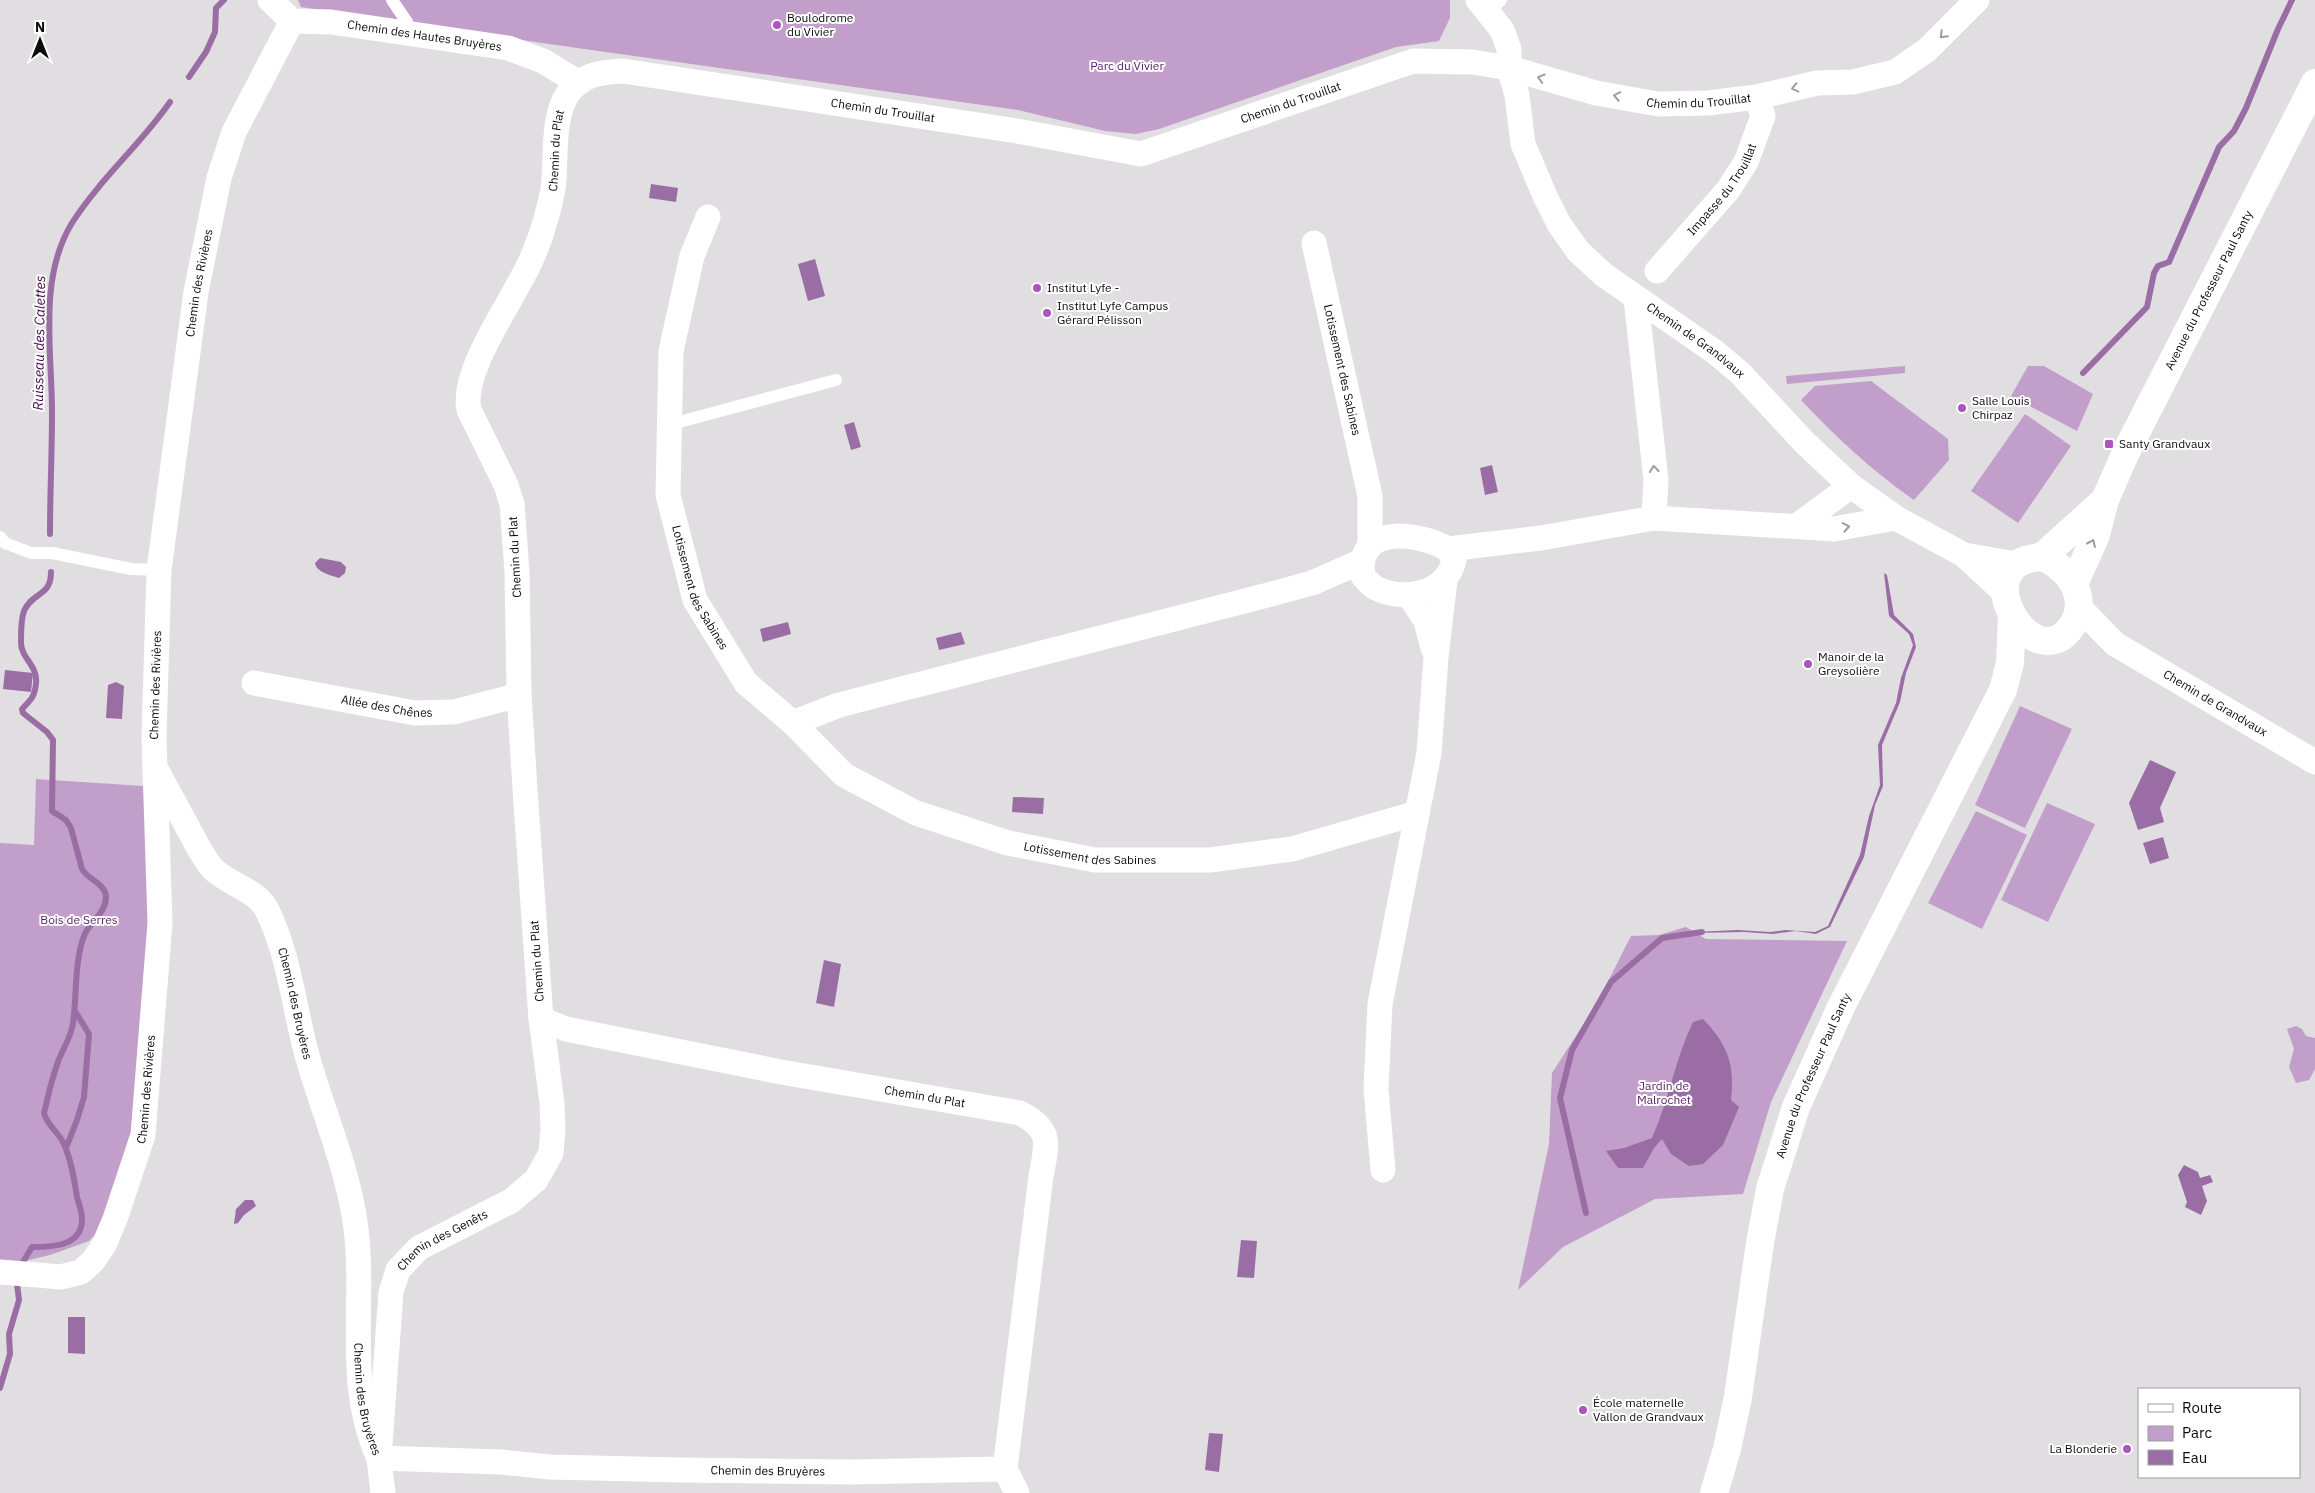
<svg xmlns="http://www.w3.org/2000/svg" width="2315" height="1493" font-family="'IBM Plex Sans',sans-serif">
	<rect width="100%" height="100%" fill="#e0dee0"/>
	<path fill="#c29eca" d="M298,0H1450V18L1439,41L1396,47L1159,129L1136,134L1105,131L1018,110L542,43L301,7Z
		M1905,366V373L1787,384L1786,376Z
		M2028,366H2044L2093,394L2077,431L2011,396Z
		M1871,381L1948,439L1949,460L1914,500C1871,470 1837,438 1801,400L1815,386Z
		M2025,414L2071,446L2018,523L1971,491Z
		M2020,706L2072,729L2025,828L1975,805Z
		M36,779L143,786L154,811L140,1133L112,1216L89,1241L50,1255L0,1267V843L34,845Z
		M2047,803L2095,824L2048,922L2001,900Z
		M1976,811L2027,835L1982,929L1928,903Z
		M1686,927L1706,939L1847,941L1771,1102L1743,1194L1655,1199L1563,1247L1518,1290L1549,1144L1552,1073L1596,1005L1631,936L1659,935Z
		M2296,1026L2302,1029L2306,1036L2315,1038V1069L2309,1080L2296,1083L2289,1067L2294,1049L2287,1029Z"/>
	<path fill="#9a6ea5" d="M651,184L678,188L676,202L649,198Z
		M815,259L825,296L808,301L798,264Z
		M854,422L861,447L851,450L844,425Z
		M1492,465L1498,492L1485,495L1480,468Z
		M320,558L341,562L346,567L345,573L339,578C330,575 316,572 315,563Z
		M1884,573L1887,575L1894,615L1913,634L1916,647L1906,673L1900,702L1882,745L1883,786L1875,805L1864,857L1830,927L1816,934L1796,931L1773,934L1744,932L1696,933L1694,932L1738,930L1770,932L1785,930L1815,932L1828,926L1860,855L1869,816L1880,785L1878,745L1896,703L1901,678L1913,645L1909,634L1889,616Z
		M788,622L791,634L763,642L760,629Z
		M961,632L965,644L939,650L936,638Z
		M5,670L33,673L31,692L3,689Z
		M116,682L124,686L122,719L106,718L108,685Z
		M2150,760L2176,772L2160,808L2164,822L2138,830L2129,803Z
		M1013,797L1044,798L1043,814L1012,812Z
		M2163,837L2169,858L2150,864L2143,843Z
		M824,960L841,964L834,1007L816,1003Z
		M1703,1019C1728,1045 1735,1064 1731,1100L1739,1107L1723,1145L1703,1164L1689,1166L1671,1154L1662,1139L1654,1148L1643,1168H1618L1606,1151L1624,1148L1652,1138C1669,1100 1675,1059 1693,1022Z
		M2184,1165L2198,1172L2200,1178L2210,1175L2213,1182L2202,1186L2207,1201L2201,1215L2185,1207L2187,1202L2178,1175Z
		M245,1200H253L256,1206L244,1215L238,1223L234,1224L236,1209Z
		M1241,1240L1257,1241L1254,1278L1237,1277Z
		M68,1317H85V1354L68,1353Z
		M1209,1433L1223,1434L1219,1472L1205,1470Z"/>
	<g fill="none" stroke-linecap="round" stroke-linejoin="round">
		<path stroke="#9a6ea5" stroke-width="6" d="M189,77L206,52L215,32L216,8L224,0
			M2083,373L2147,307L2154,273L2158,266L2169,262L2219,147L2234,131L2246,108L2278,29L2292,0
			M50,534C50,493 52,453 52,412C52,351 38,278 72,223C100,179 141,144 170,102
			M66,1148L77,1120L84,1097L89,1034L75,1011
			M1586,1213L1560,1098L1572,1050L1611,982L1662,938L1702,932
			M23,1262L32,1247C51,1247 82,1247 82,1219C82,1212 79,1204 77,1197C74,1178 71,1159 63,1142C57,1131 47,1125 44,1113C48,1097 51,1081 57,1065C61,1051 71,1039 73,1023C77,995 74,963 84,936C89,922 106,914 106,897C106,884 87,879 82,869L71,828L66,820L52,811L53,740L47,732L23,713L22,709C31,700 35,696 36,683C38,665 20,658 21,641C21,632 21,619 24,611C33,591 51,597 51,572
			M0,1388L10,1354L9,1334L19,1300L17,1284"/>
		<path stroke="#fff" stroke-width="12" d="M392,0L407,22V33
			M1489,12L1501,0
			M668,425L836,380
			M0,537L5,543L31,553H52L131,569L159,570"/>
		<g stroke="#fff" stroke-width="25">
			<path id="s1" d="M270,0L292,21L331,22L508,48L543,61L579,83"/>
			<path id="s2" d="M1478,0L1502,30L1509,49V68L1517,95L1523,144L1545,196L1559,224L1578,251L1604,275L1715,352L1740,373L1804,442L1851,486L1896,518L1964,555L2005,593"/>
			<path id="s3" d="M708,217L692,256L671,351L668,495L695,600L746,683L793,723L839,705L1264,596L1312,583L1360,562"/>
			<path id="s4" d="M1314,243L1370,496V546"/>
			<path id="s5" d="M1657,271L1728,190L1746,162L1763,116L1757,97"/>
			<path d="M1636,299L1656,480L1654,518"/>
			<path d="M1798,525L1851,486"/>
			<path d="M1448,549L1454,560C1447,594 1402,603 1374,587C1370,584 1366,580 1363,576C1355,524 1418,532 1448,549L1541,538L1654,518L1834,529L1896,518"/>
			<path d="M1964,555L2016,564"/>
			<path d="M1409,595L1426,621L1433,648"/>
			<path id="s6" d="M2079,607L2115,644L2315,762"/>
			<path id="s7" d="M254,683L415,713L454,712L519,695"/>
			<path id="s8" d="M793,723L844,775L916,813L1008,843L1095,860H1210L1292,849L1417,813"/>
			<path id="s9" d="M155,767C166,788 178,809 189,830C196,843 203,858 213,869C228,884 257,890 267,910C290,957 294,1009 308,1059C323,1111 345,1162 354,1215C368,1296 343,1381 379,1458L501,1462L550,1467L680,1470L851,1472L1005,1469"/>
			<path id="s10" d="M541,1019L566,1029L781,1072L1020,1113C1053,1130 1047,1144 1041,1176L1005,1469L1017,1493"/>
			<path d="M1383,1170L1376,1089L1380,1004L1429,753L1436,657L1445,580"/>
			<path id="s11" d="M0,1272L61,1277L81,1272L93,1261L104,1245L115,1219L143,1135L160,923L154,737L159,570L196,292L219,178L234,132L292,21"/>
			<path id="s12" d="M383,1493L379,1458L391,1292L398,1270L419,1248L511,1201L536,1180L551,1153L553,1129L552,1103L541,1019L526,804L519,695L517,572L512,504L506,485L469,410C460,367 519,294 535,251C543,231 549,210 553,189C557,160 551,116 569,92C583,74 602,72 623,71L1017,131L1141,154L1413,61L1472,62L1509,68L1596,93L1658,104L1708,103L1757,97L1817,83L1853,82L1895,72L1927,50L1977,0"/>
		</g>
		<g stroke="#fff" stroke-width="28">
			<path d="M2042,557C2071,568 2092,602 2069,630C2031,677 1962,561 2042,557Z"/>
			<path d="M2042,557L2105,500"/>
			<path id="s13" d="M2074,584L2096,535L2105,500L2126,452L2315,83"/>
			<path id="s14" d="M1714,1493L1727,1449L1738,1397L1760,1243L1770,1189L1796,1107L1841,1007L2003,690L2010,663L2012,615"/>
		</g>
	</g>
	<defs><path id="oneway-chevron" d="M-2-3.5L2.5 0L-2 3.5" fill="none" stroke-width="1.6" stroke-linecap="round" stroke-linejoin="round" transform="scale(1.25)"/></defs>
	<g stroke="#9e9e9e">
		<use href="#oneway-chevron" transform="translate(1943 35) rotate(135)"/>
		<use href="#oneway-chevron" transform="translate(1541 78) rotate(-164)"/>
		<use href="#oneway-chevron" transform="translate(1795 88) rotate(167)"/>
		<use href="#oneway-chevron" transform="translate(1617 96) rotate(-169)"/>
		<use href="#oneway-chevron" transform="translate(1654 469) rotate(-96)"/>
		<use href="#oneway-chevron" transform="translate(1846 527) rotate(-10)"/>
		<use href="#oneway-chevron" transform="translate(2092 543) rotate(-66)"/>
	</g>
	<g fill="#ad54c1" stroke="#fff" stroke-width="2">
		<circle cx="777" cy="25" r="5"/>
		<circle cx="1037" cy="288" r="5"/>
		<circle cx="1047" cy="313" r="5"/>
		<circle cx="1962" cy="408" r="5"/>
		<rect x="2104" y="439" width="10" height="10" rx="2.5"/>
		<circle cx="1808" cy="664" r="5"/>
		<circle cx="1583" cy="1410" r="5"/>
		<circle cx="2127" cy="1449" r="5"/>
	</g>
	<g text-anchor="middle" stroke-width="4" stroke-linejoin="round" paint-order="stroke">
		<g font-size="12" fill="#0d0c0d" stroke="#fff" text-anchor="start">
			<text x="787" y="22">Boulodrome<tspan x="787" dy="14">du Vivier</tspan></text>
			<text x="1047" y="292">Institut Lyfe -</text>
			<text x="1057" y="310">Institut Lyfe Campus<tspan x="1057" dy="14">Gérard Pélisson</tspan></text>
			<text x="1972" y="405">Salle Louis<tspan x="1972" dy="14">Chirpaz</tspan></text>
			<text x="2119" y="448">Santy Grandvaux</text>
			<text x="1818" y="661">Manoir de la<tspan x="1818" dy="14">Greysolière</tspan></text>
			<text x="1593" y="1407">École maternelle<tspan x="1593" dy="14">Vallon de Grandvaux</tspan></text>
			<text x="2117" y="1453" text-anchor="end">La Blonderie</text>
		</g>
		<g font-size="12" fill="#0d0c0d" stroke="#fff">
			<text dy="4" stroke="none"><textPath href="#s1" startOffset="164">Chemin des Hautes Bruyères</textPath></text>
			<text dy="4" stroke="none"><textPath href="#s12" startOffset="2678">Chemin du Trouillat</textPath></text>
			<text dy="4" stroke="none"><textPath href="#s12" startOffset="2258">Chemin du Trouillat</textPath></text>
			<text dy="4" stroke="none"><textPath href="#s12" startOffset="1838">Chemin du Trouillat</textPath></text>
			<text dy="4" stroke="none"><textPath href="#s12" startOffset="1454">Chemin du Plat</textPath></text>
			<text dy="4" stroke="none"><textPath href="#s5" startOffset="105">Impasse du Trouillat</textPath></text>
			<text dy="4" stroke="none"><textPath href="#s11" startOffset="1090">Chemin des Rivières</textPath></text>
			<text dy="4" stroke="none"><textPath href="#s13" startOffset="324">Avenue du Professeur Paul Santy</textPath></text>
			<text dy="4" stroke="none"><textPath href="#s2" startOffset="424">Chemin de Grandvaux</textPath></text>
			<text dy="4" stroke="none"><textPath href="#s4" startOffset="130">Lotissement des Sabines</textPath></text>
			<text transform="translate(515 557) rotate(-93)" y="4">Chemin du Plat</text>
			<text dy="4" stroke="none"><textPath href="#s3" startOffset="382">Lotissement des Sabines</textPath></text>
			<text dy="4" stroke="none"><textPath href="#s11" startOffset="685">Chemin des Rivières</textPath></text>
			<text dy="4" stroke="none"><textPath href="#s6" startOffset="168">Chemin de Grandvaux</textPath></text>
			<text dy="4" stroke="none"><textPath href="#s7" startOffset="135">Allée des Chênes</textPath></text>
			<text dy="4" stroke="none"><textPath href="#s8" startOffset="334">Lotissement des Sabines</textPath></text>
			<text transform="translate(537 961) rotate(-94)" y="4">Chemin du Plat</text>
			<text dy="4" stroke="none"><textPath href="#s9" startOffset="284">Chemin des Bruyères</textPath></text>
			<text dy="4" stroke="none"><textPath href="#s14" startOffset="431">Avenue du Professeur Paul Santy</textPath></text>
			<text dy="4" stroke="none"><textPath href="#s11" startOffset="280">Chemin des Rivières</textPath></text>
			<text dy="4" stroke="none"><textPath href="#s10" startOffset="392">Chemin du Plat</textPath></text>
			<text dy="4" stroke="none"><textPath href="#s12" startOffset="279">Chemin des Genêts</textPath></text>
			<text dy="4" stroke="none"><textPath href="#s9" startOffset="689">Chemin des Bruyères</textPath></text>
			<text dy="4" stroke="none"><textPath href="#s9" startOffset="1139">Chemin des Bruyères</textPath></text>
		</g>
		<g font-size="12" fill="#571e64" stroke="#fff">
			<text x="1127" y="70">Parc du Vivier</text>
			<text x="79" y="924">Bois de Serres</text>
			<text x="1664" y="1090">Jardin de<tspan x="1664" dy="14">Malrochet</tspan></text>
		</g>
		<g font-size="14" font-style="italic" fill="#460b53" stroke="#fff">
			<text transform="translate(39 343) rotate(-89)" y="5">Ruisseau des Calettes</text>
		</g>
	</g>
	<rect x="2138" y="1388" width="162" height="90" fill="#ffffff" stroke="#9e9e9e"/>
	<rect x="2148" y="1404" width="25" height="8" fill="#ffffff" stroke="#9e9e9e"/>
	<text x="2182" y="1413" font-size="15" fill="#0d0c0d">Route</text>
	<rect x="2148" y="1426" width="25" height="15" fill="#c29eca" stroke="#9e9e9e"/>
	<text x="2182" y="1438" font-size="15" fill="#0d0c0d">Parc</text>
	<rect x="2148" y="1450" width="25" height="15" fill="#9a6ea5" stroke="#9e9e9e"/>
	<text x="2182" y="1463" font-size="15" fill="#0d0c0d">Eau</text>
	<g transform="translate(40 40)" stroke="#ffffff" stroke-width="4" paint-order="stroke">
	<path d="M0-4L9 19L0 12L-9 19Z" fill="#0d0c0d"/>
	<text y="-8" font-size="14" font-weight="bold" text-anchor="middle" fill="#0d0c0d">N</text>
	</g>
</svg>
